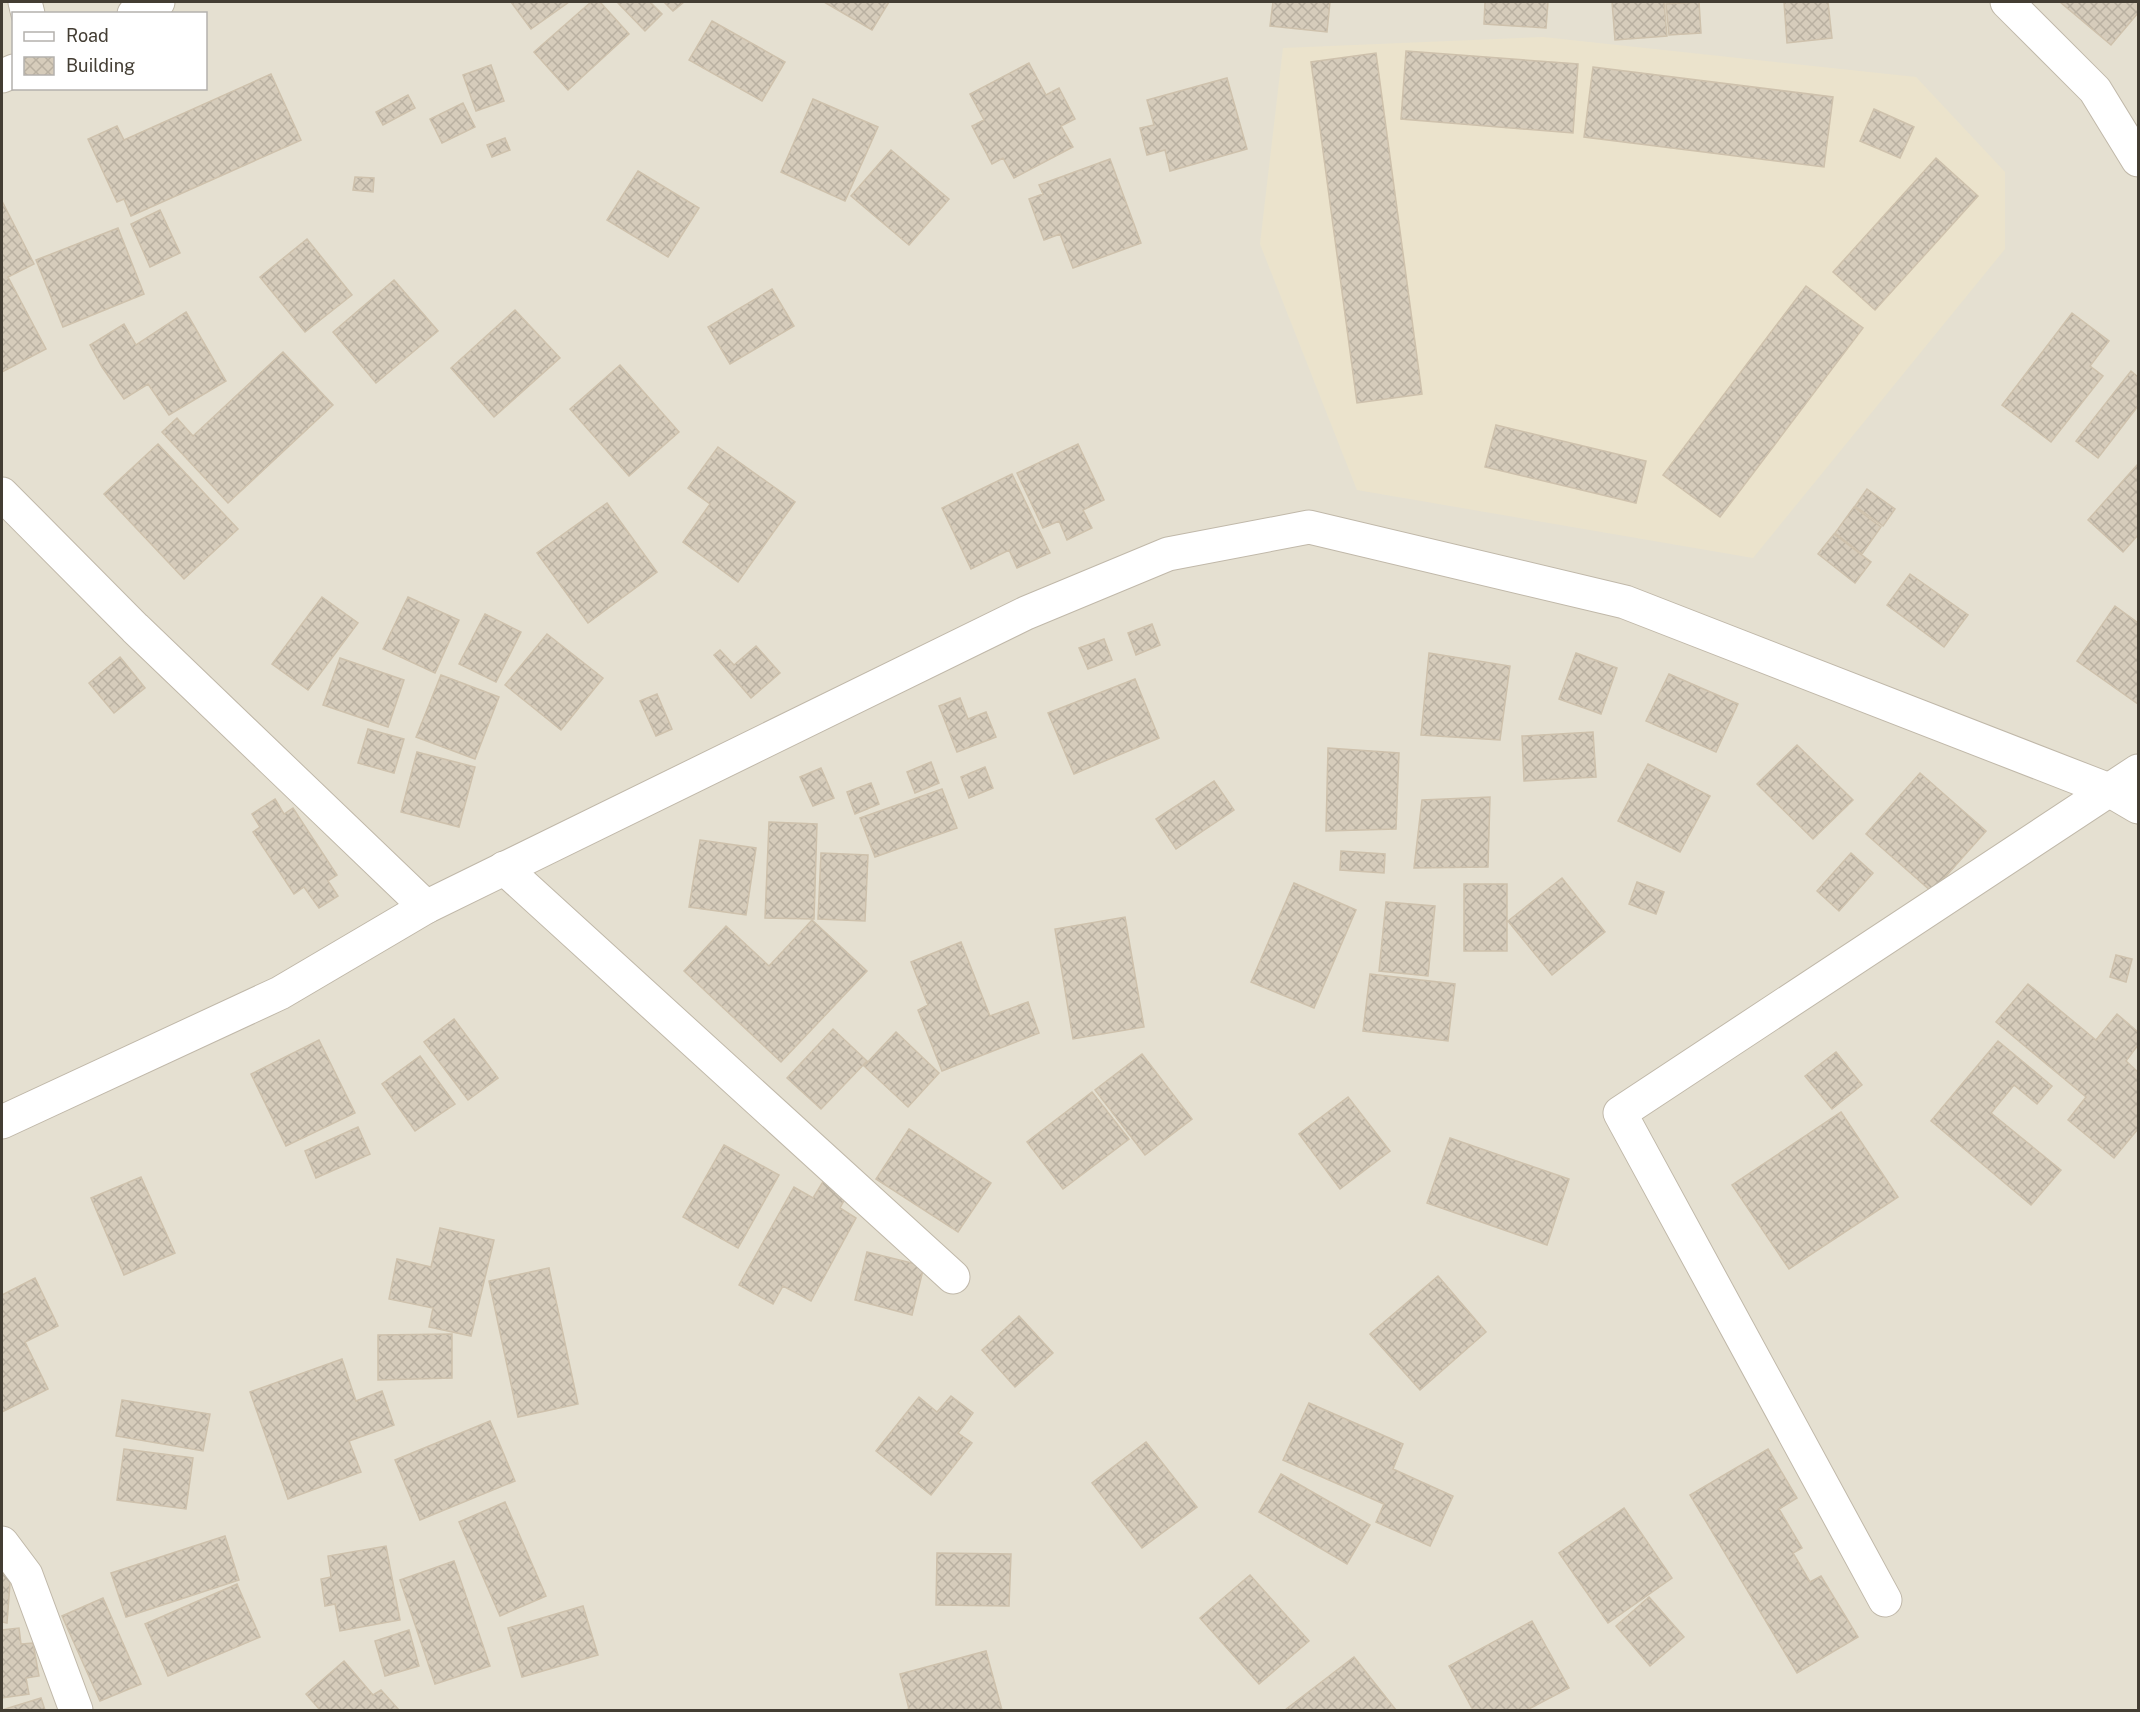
<svg xmlns="http://www.w3.org/2000/svg" width="2140" height="1712" font-family="'Public Sans',sans-serif">
	<defs>
		<pattern id="building-cross-hatch" width="8" height="8" patternUnits="userSpaceOnUse" patternTransform="scale(1.5)"><rect width="8" height="8" fill="#d6ccbb"/><path d="M0 0l8 8M0 8l8-8" fill="none" stroke="#b9b0a1"/></pattern>
	</defs>
	<rect width="100%" height="100%" fill="#f1ede3"/>
	<path fill="#e5e0d1" fill-rule="evenodd" d="M2,2H2138V1710H2ZM14,14H206V88H14Z"/>
	<path fill="#ebe3cc" d="M1543,37L1916,77L2005,172V249L1753,558L1357,490L1260,244L1283,48Z"/>
	<path fill="url(#building-cross-hatch)" stroke="#cec1ac" stroke-width="1.5" d="M511,2H569L531,29Z
		M591,2H600L629,34L568,90L534,52Z
		M617,2H650L662,14L645,31Z
		M664,2H684L673,11Z
		M824,2H889L872,30Z
		M1273,2H1330L1327,32L1270,26Z
		M1485,2H1548L1546,28L1484,24Z
		M1612,2H1664L1667,36L1615,40Z
		M1699,2L1701,33L1669,35L1666,4Z
		M1784,2H1828L1832,38L1787,43Z
		M2060,2H2138V13L2111,45Z
		M712,21L785,62L762,101L689,60Z
		M1406,51L1578,64L1573,133L1401,119Z
		M1376,53L1422,394L1357,403L1311,62Z
		M1029,63L1046,95L1059,88L1075,119L1061,126L1073,147L1014,178L1003,158L992,164L972,126L984,120L970,94Z
		M491,65L504,101L476,111L463,75Z
		M1593,67L1833,97L1824,167L1584,137Z
		M271,74L301,140L131,216L124,199L117,202L88,139L117,126L124,140Z
		M1227,78L1247,149L1170,171L1165,150L1147,155L1140,128L1154,125L1147,100Z
		M408,95L415,108L383,125L376,112Z
		M813,99L878,127L845,201L781,172Z
		M463,103L475,127L442,143L430,119Z
		M1874,109L1914,127L1900,158L1860,141Z
		M505,138L510,150L492,157L487,145Z
		M891,150L949,199L909,245L851,196Z
		M1936,158L1978,196L1875,310L1833,272Z
		M1110,159L1141,243L1073,268L1060,234L1044,240L1029,199L1043,194L1039,185Z
		M638,171L699,208L668,257L607,220Z
		M355,177L374,178L373,192L353,190Z
		M2,201L34,264L8,277L46,349L2,372Z
		M160,210L180,253L150,267L131,224Z
		M118,228L144,294L63,327L36,260Z
		M307,239L352,295L305,332L260,277Z
		M394,280L438,331L376,383L333,332Z
		M1806,286L1863,328L1720,517L1663,475Z
		M772,289L794,326L730,364L708,327Z
		M515,310L560,358L494,417L451,368Z
		M186,312L226,381L169,415L148,384L124,399L102,367L90,345L124,324L136,345Z
		M2072,313L2109,341L2090,366L2103,376L2051,442L2002,405Z
		M283,352L333,405L228,503L162,432L177,418L193,436Z
		M620,365L679,432L629,476L570,409Z
		M2131,371L2138,377V406L2098,458L2076,441Z
		M1496,425L1646,461L1636,503L1485,467Z
		M158,444L238,529L184,579L104,494Z
		M1078,444L1104,500L1083,510L1092,528L1067,540L1059,521L1043,528L1017,473Z
		M718,447L795,502L738,582L683,542L710,504L688,488Z
		M2138,464V535L2123,552L2088,520Z
		M1012,474L1050,553L1017,568L1009,550L971,569L942,508Z
		M1867,489L1895,509L1883,526L1855,506Z
		M607,503L657,572L588,623L537,553Z
		M1854,507L1881,527L1862,554L1835,533Z
		M1834,534L1871,562L1855,583L1818,554Z
		M1910,574L1968,615L1944,647L1887,605Z
		M322,597L358,623L308,690L272,664Z
		M408,597L459,620L435,673L383,649Z
		M2115,606L2138,623V704L2077,661Z
		M485,614L521,632L496,682L459,664Z
		M1152,624L1160,645L1136,655L1128,633Z
		M547,634L603,678L561,730L505,685Z
		M1104,639L1112,660L1088,669L1079,648Z
		M756,646L780,673L751,698L714,655L720,650L734,665Z
		M1429,653L1510,666L1500,740L1421,735Z
		M1576,653L1617,668L1601,714L1559,699Z
		M120,657L145,688L114,713L89,683Z
		M340,658L404,680L388,727L323,705Z
		M1669,674L1738,704L1716,752L1646,721Z
		M441,675L499,697L475,759L416,737Z
		M1135,679L1159,738L1074,774L1048,713Z
		M657,694L672,729L656,736L640,701Z
		M960,698L968,719L986,712L996,737L957,752L939,706Z
		M368,729L404,739L394,773L358,763Z
		M1593,732L1596,777L1524,781L1522,736Z
		M1797,745L1853,800L1813,839L1757,784Z
		M1328,748L1399,753L1396,829L1326,831Z
		M417,752L475,767L459,827L401,812Z
		M931,762L939,783L915,793L907,772Z
		M1648,764L1710,796L1680,852L1618,821Z
		M985,767L993,788L969,798L961,777Z
		M821,768L834,798L813,806L800,777Z
		M1920,773L1986,831L1932,892L1866,834Z
		M1214,781L1234,810L1176,849L1156,819Z
		M871,783L879,804L855,814L847,792Z
		M942,789L957,828L875,857L860,818Z
		M1490,797L1488,867L1414,868L1422,800Z
		M275,799L284,814L293,808L337,875L328,881L338,896L319,908L304,887L294,894L253,832L260,827L252,814Z
		M769,822L817,824L814,919L765,918Z
		M700,840L756,848L746,915L689,907Z
		M1341,851L1385,854L1384,873L1340,870Z
		M821,853L868,855L865,921L818,919Z
		M1851,853L1873,873L1839,911L1817,891Z
		M1562,878L1605,932L1552,975L1508,921Z
		M1637,882L1664,892L1656,914L1629,904Z
		M1294,883L1356,910L1314,1008L1251,982Z
		M1464,884H1507V951H1464Z
		M1386,902L1435,906L1428,976L1379,971Z
		M1125,917L1144,1027L1073,1039L1055,929Z
		M812,920L867,971L781,1062L684,971L726,926L769,966Z
		M961,942L990,1016L1028,1002L1039,1033L942,1071L918,1010L928,1005L911,962Z
		M2116,955L2132,959L2126,982L2110,977Z
		M1370,974L1455,984L1448,1041L1363,1031Z
		M2028,984L2096,1040L2117,1014L2138,1032V1045L2126,1061L2138,1072V1129L2114,1158L2068,1120L2086,1097L1996,1022Z
		M454,1019L498,1078L468,1100L424,1042Z
		M833,1029L867,1061L821,1109L787,1078Z
		M896,1032L939,1073L908,1107L864,1066Z
		M319,1040L355,1113L286,1146L251,1074Z
		M1998,1041L2052,1086L2037,1104L2014,1085L1991,1113L2061,1170L2031,1205L1931,1121Z
		M1836,1052L1862,1085L1832,1109L1805,1076Z
		M1142,1054L1192,1119L1145,1155L1095,1090Z
		M420,1056L455,1104L415,1131L382,1084Z
		M1092,1092L1129,1139L1063,1189L1027,1142Z
		M1348,1097L1390,1151L1340,1189L1299,1134Z
		M1841,1112L1898,1197L1789,1269L1732,1185Z
		M358,1127L370,1154L316,1178L305,1151Z
		M909,1129L991,1183L958,1232L876,1179Z
		M1450,1138L1569,1179L1547,1245L1427,1203Z
		M724,1145L779,1175L738,1248L683,1217Z
		M141,1177L175,1253L124,1275L91,1198Z
		M824,1180L848,1193L840,1208L856,1218L811,1301L783,1286L773,1304L739,1285L794,1187L813,1198Z
		M440,1228L494,1240L471,1336L429,1327L433,1308L389,1299L397,1259L431,1267Z
		M867,1252L924,1266L912,1315L855,1300Z
		M549,1268L578,1404L518,1417L489,1281Z
		M1438,1276L1486,1332L1420,1390L1370,1334Z
		M35,1278L58,1326L25,1342L48,1389L2,1412V1295Z
		M1019,1316L1053,1353L1015,1387L982,1350Z
		M452,1334V1378L378,1380V1335Z
		M342,1359L356,1401L382,1391L394,1425L349,1441L361,1472L288,1499L250,1392Z
		M951,1396L973,1413L958,1433L972,1443L931,1495L876,1451L919,1397L937,1412Z
		M122,1400L210,1414L203,1451L116,1436Z
		M1309,1403L1403,1444L1393,1469L1453,1496L1430,1546L1376,1522L1384,1504L1283,1460Z
		M490,1421L515,1481L420,1520L395,1460Z
		M1146,1442L1197,1507L1142,1548L1092,1483Z
		M124,1449L193,1458L186,1509L117,1500Z
		M1768,1449L1797,1498L1779,1509L1802,1548L1793,1553L1810,1582L1821,1576L1858,1637L1797,1673L1690,1495Z
		M1281,1474L1370,1525L1347,1564L1259,1512Z
		M505,1502L546,1596L500,1616L459,1522Z
		M1624,1508L1672,1578L1608,1623L1559,1553Z
		M225,1536L239,1580L126,1617L111,1573Z
		M386,1546L400,1620L340,1631L335,1604L325,1606L321,1579L331,1577L328,1556Z
		M937,1553L1011,1554L1009,1606L936,1605Z
		M454,1561L490,1666L435,1684L400,1580Z
		M2,1569L11,1570L7,1623L2,1622Z
		M1250,1575L1309,1641L1259,1684L1200,1618Z
		M237,1584L260,1637L168,1676L145,1624Z
		M1649,1597L1684,1637L1650,1666L1616,1626Z
		M103,1598L141,1684L100,1701L62,1616Z
		M583,1606L598,1655L522,1677L508,1628Z
		M1532,1621L1569,1688L1527,1710H1473L1449,1666Z
		M19,1628L21,1644L33,1643L39,1676L26,1678L29,1694L2,1698V1630Z
		M409,1630L419,1666L385,1676L375,1641Z
		M986,1651L1002,1710H905L909,1709L900,1674Z
		M1354,1657L1396,1710H1285Z
		M344,1661L373,1695L381,1690L399,1710H320L306,1694Z
		M41,1698L45,1710H2Z"/>
	<g fill="none" stroke-linecap="round" stroke-linejoin="round">
		<g stroke="#c0b8a9" stroke-width="35">
			<path id="minor" d="M25,2L28,14
				M2007,2L2095,90L2138,160
				M134,14L158,2
				M2,76L14,71
				M2,494L135,628L426,907
				M504,868L953,1277
				M2,1543L26,1575L76,1710
				M1885,1600L1620,1113L2138,771"/>
		</g>
		<g stroke="#c0b8a9" stroke-width="35">
			<path id="tertiary" d="M2,1122L280,993L426,907L1026,613L1168,554L1309,527L1625,602L2109,790L2138,807"/>
		</g>
		<use href="#minor" stroke="#fff" stroke-width="33"/>
		<use href="#tertiary" stroke="#fff" stroke-width="33"/>
	</g>
	<rect width="2140" height="1712" fill="none" stroke="#433d33" stroke-width="6"/>
	<rect x="12" y="12" width="195" height="78" fill="#ffffff" stroke="#b4b1ad" stroke-width="1.5"/>
	<rect x="24" y="32" width="30" height="9" fill="#ffffff" stroke="#b4b1ad" stroke-width="1.5"/>
	<text x="66" y="42" font-size="18" fill="#433d33">Road</text>
	<rect x="24" y="57" width="30" height="18" fill="url(#building-cross-hatch)" stroke="#b4b1ad" stroke-width="1.5"/>
	<text x="66" y="72" font-size="18" fill="#433d33">Building</text>
</svg>
